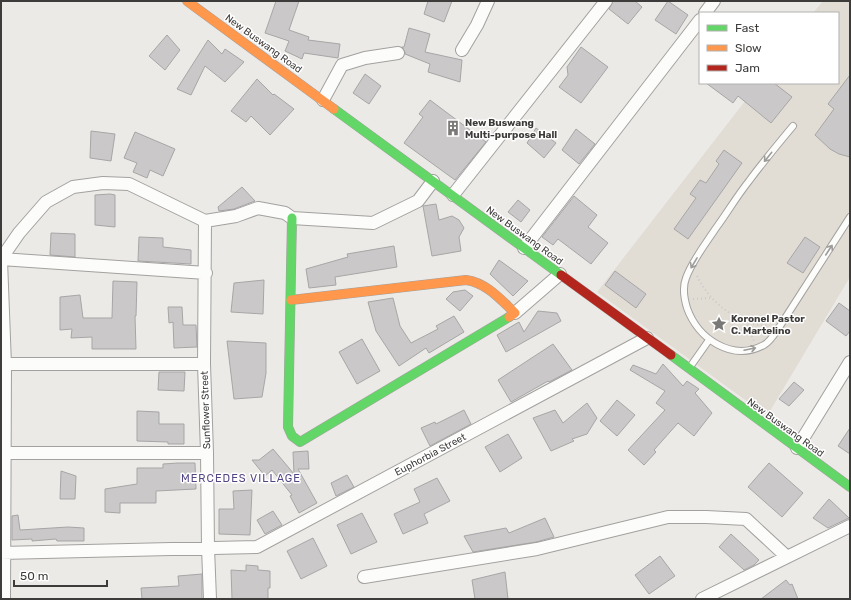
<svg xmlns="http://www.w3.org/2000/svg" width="851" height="600" font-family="Rubik,sans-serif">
	<rect width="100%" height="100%" fill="#eceae7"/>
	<path fill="#e1dcd4" d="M823,1H850V277L767,416L597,292L759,83H838V13H813Z"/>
	<path fill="#cac8c9" stroke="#a7a6a6" d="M276,1H299L289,30L309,37L308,40L340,44L338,58L304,53L302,59L285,51L289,41L265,33Z
		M428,1H452L444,22L424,14Z
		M613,1H635L642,7L628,24L609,9Z
		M668,1L688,15L676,34L655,20Z
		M409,28L430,34L425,52L462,60L460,82L428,72L430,64L405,54V52L402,47H404Z
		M167,35L180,50L165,70L149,56Z
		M208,40L222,54L225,49L244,62L225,82L205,66L191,95L177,89Z
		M581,47L608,67L581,103L559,87L568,75L567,67Z
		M365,74L381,86L369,104L353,93Z
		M850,75V157L839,154L830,149L815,135L834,109L828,104Z
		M257,79L273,95L274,94L294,109L270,135L251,116L246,122L231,111Z
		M706,83H774L792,97L771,123L738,96L733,103Z
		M430,100L486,142L455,180L404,143L423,117L419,114Z
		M536,128L556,143L544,158L527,143Z
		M576,129L595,144L579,164L562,150Z
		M91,131L115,134L111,161L90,158Z
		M135,132L175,149L163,176L150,170L147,178L133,172L137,163L124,158Z
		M724,150L742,163L688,239L674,229L696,198L690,194L700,180L706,183L719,164L716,161Z
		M242,187L255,201L234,209L219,211L218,207Z
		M110,194L115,195V227L95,225V195Z
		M574,196L597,215L588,227L608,243L591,264L558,239L553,245L542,237Z
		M518,200L530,210L521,222L508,212Z
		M436,204L439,220L452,216L459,220L464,228L459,237L461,251L432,256L423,206Z
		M51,233L75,234V257L50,255Z
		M139,237L163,238V247L191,250V264L138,261Z
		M805,237L820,247L803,273L787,263Z
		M394,246L397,267L335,277L336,285L309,288L306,269L348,257L347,254Z
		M499,260L528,281L513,296L490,274Z
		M615,271L646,294L636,308L605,285Z
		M264,280L263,314L231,312L234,283Z
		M113,281L137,282L136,316H135L136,349H92V337L71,338L72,329L60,330V297L80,295L83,318H112Z
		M465,290L473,296L460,311L446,299L453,292Z
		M393,298L400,326L411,343L438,329L436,326L454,316L464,332L429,353L426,348L399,366L376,331L368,302Z
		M839,303L850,311V331L846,336L826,321Z
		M168,307H182L183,325H196L197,347L174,348L173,322L169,323Z
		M538,311L557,313L561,321L506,352L497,335L519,322L524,332Z
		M362,339L380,371L357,384L339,352Z
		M227,341L266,343V373L262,397L234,399Z
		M553,344L572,370L549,382L548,381L511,402L498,380Z
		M663,364L683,386L687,381L699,389L695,393L712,413L694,436L678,423L654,450L656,452L644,465L628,450L665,410L656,403L665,391L630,370L633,365L656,374Z
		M159,372H185L184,391L158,390Z
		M794,382L804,390L789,406L779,399Z
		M617,400L635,415L617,436L600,421Z
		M587,403L597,418L587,434L572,439L574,441L551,451L533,418L555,410L563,423Z
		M464,410L471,424L430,446L421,428L435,422L436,424Z
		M137,411L159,412V424H184V444H168V442L137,441Z
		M850,428V454L838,446Z
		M508,434L522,458L500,472L485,447Z
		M273,449L294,474L293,452L308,451L309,469H298L317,503L299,513L290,496L292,495L272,470L265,476L252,460H259Z
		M178,463H195L196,489L156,491V503H120V513L105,512V489L137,484V468H163V464Z
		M769,463L803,493L782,517L748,487Z
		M61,471L76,476L75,499H60Z
		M347,475L354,487L336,496L331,483Z
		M437,478L450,501L424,514L428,523L403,534L394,514L420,502L414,489Z
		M252,490L250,535L219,534V509H234L233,491Z
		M829,499L849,518L828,528L813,518Z
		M273,511L282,525L265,534L257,520Z
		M362,513L377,542L351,554L337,525Z
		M18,515L20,530L68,527L84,528V541H57L56,539L32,541V539L12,540V516Z
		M545,518L554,537L536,542L473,552L464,536L506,528L509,533Z
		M731,534L759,560L754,565L744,570L719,547Z
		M313,538L327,566L301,579L287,551Z
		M660,556L675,576L649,594L635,575Z
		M246,565L258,566V570L270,571V588H268V599H232L231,570L246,571Z
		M505,572L508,599H475L472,580Z
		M202,574V599H142L141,588L179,586L178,576Z
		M786,580L790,585L792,584L798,599H761Z"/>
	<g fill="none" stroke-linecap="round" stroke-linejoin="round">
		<g stroke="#a3a19f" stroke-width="8">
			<path id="lane" d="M793,126C778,144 763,162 749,181C737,196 727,213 716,228C706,243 692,261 686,278C682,288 684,298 687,308C698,339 732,362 764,345C771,341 775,333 780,326L850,217
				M690,367L709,340"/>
		</g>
		<g stroke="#a3a19f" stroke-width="14">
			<path id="street" d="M705,13L714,1
				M462,50L477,25L488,1
				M323,100L342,65L365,58L398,53
				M453,195L606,1
				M205,221L204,364L207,453L208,548L210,599
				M524,248L700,20
				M1,259L19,233L46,202L73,187L103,183L129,184L205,221L236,216L258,208L285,213L292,218L373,223L418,201L433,181
				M1,259L206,273
				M1,260L5,365L4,599
				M515,313L560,274
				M1,364H204
				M797,448L850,362
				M1,453H207
				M1,553L257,547L647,338
				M364,577L537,549L668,517H706L746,519L787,557
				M702,599L850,526"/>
		</g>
		<g stroke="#a3a19f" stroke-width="10">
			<path id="fast" d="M334,109L561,275
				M292,218L288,427L292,436L300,442L509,317
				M671,355L850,487"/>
		</g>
		<g stroke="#a3a19f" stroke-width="10">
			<path id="slow" d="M187,1L334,109
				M291,300L466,280C487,283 500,299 515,313L509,317"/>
		</g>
		<g stroke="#a3a19f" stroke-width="10">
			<path id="jam" d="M561,275L671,355"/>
		</g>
		<path stroke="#c9c9c8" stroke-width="2" stroke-dasharray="1 3" stroke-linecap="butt" d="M697,276C710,303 738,325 769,326
			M693,299L712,298
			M746,321L754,341"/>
		<use href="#lane" stroke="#fcfcfb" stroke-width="6"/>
		<use href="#street" stroke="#fcfcfb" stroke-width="12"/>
		<use href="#fast" stroke="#63d668" stroke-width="9"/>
		<use href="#slow" stroke="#ff974d" stroke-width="9"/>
		<use href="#jam" stroke="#b3261e" stroke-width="9"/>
	</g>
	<defs><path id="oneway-shaft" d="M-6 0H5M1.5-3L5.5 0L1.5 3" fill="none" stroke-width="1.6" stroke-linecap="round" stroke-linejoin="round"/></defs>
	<g stroke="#9d9c9a">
		<use href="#oneway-shaft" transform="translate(768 157) rotate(129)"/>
		<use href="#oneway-shaft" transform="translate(829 250) rotate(-57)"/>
		<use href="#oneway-shaft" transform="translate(694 263) rotate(121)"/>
		<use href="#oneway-shaft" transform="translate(750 349) rotate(-12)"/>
	</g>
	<defs>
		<g id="building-bare" transform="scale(1.2)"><path d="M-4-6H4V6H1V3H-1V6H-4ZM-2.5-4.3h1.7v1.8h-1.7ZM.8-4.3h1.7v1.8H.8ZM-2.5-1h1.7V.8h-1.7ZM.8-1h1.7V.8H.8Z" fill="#7b7977" stroke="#fff" stroke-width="2.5" paint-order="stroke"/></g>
		<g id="sight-bare" transform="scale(1.2)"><path d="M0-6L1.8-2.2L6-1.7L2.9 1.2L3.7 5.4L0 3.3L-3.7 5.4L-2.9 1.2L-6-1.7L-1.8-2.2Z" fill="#7b7977" stroke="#fff" stroke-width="2.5" paint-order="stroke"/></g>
	</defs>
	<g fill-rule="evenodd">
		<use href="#building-bare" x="453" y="128"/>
		<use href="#sight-bare" x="719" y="324"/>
	</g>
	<g text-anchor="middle" stroke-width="3" stroke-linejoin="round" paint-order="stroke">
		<g font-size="10" fill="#3e3c3a" stroke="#fff">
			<text transform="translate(264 43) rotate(36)" y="4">New Buswang Road</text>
			<text transform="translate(525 235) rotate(36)" y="4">New Buswang Road</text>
			<text transform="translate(205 410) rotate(-92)" y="4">Sunflower Street</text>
			<text transform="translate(786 427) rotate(36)" y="4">New Buswang Road</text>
			<text transform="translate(430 454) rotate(-28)" y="4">Euphorbia Street</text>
		</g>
		<g font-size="10" font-weight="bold" fill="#3e3c3a" stroke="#fff" text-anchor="start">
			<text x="465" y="126">New Buswang<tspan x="465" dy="12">Multi-purpose Hall</tspan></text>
			<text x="731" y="322">Koronel Pastor<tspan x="731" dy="12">C. Martelino</tspan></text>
		</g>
		<g font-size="11" letter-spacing="1" fill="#544684" stroke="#fff">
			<text x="241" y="482">MERCEDES VILLAGE</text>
		</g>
	</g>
	<rect width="851" height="600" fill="none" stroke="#3e3c3a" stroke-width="4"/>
	<rect x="699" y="12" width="140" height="72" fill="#ffffff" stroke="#b2b1b0"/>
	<rect x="707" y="25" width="20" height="6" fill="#63d668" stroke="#b2b1b0"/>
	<text x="735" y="32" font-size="12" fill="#3e3c3a">Fast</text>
	<rect x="707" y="45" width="20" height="6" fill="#ff974d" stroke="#b2b1b0"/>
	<text x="735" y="52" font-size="12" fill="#3e3c3a">Slow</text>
	<rect x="707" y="65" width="20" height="6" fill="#b3261e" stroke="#b2b1b0"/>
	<text x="735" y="72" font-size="12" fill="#3e3c3a">Jam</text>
	<path d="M14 580v6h93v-6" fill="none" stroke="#3e3c3a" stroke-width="2"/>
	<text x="20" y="580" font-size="12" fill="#3e3c3a" stroke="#ffffff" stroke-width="3" paint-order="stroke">50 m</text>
</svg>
